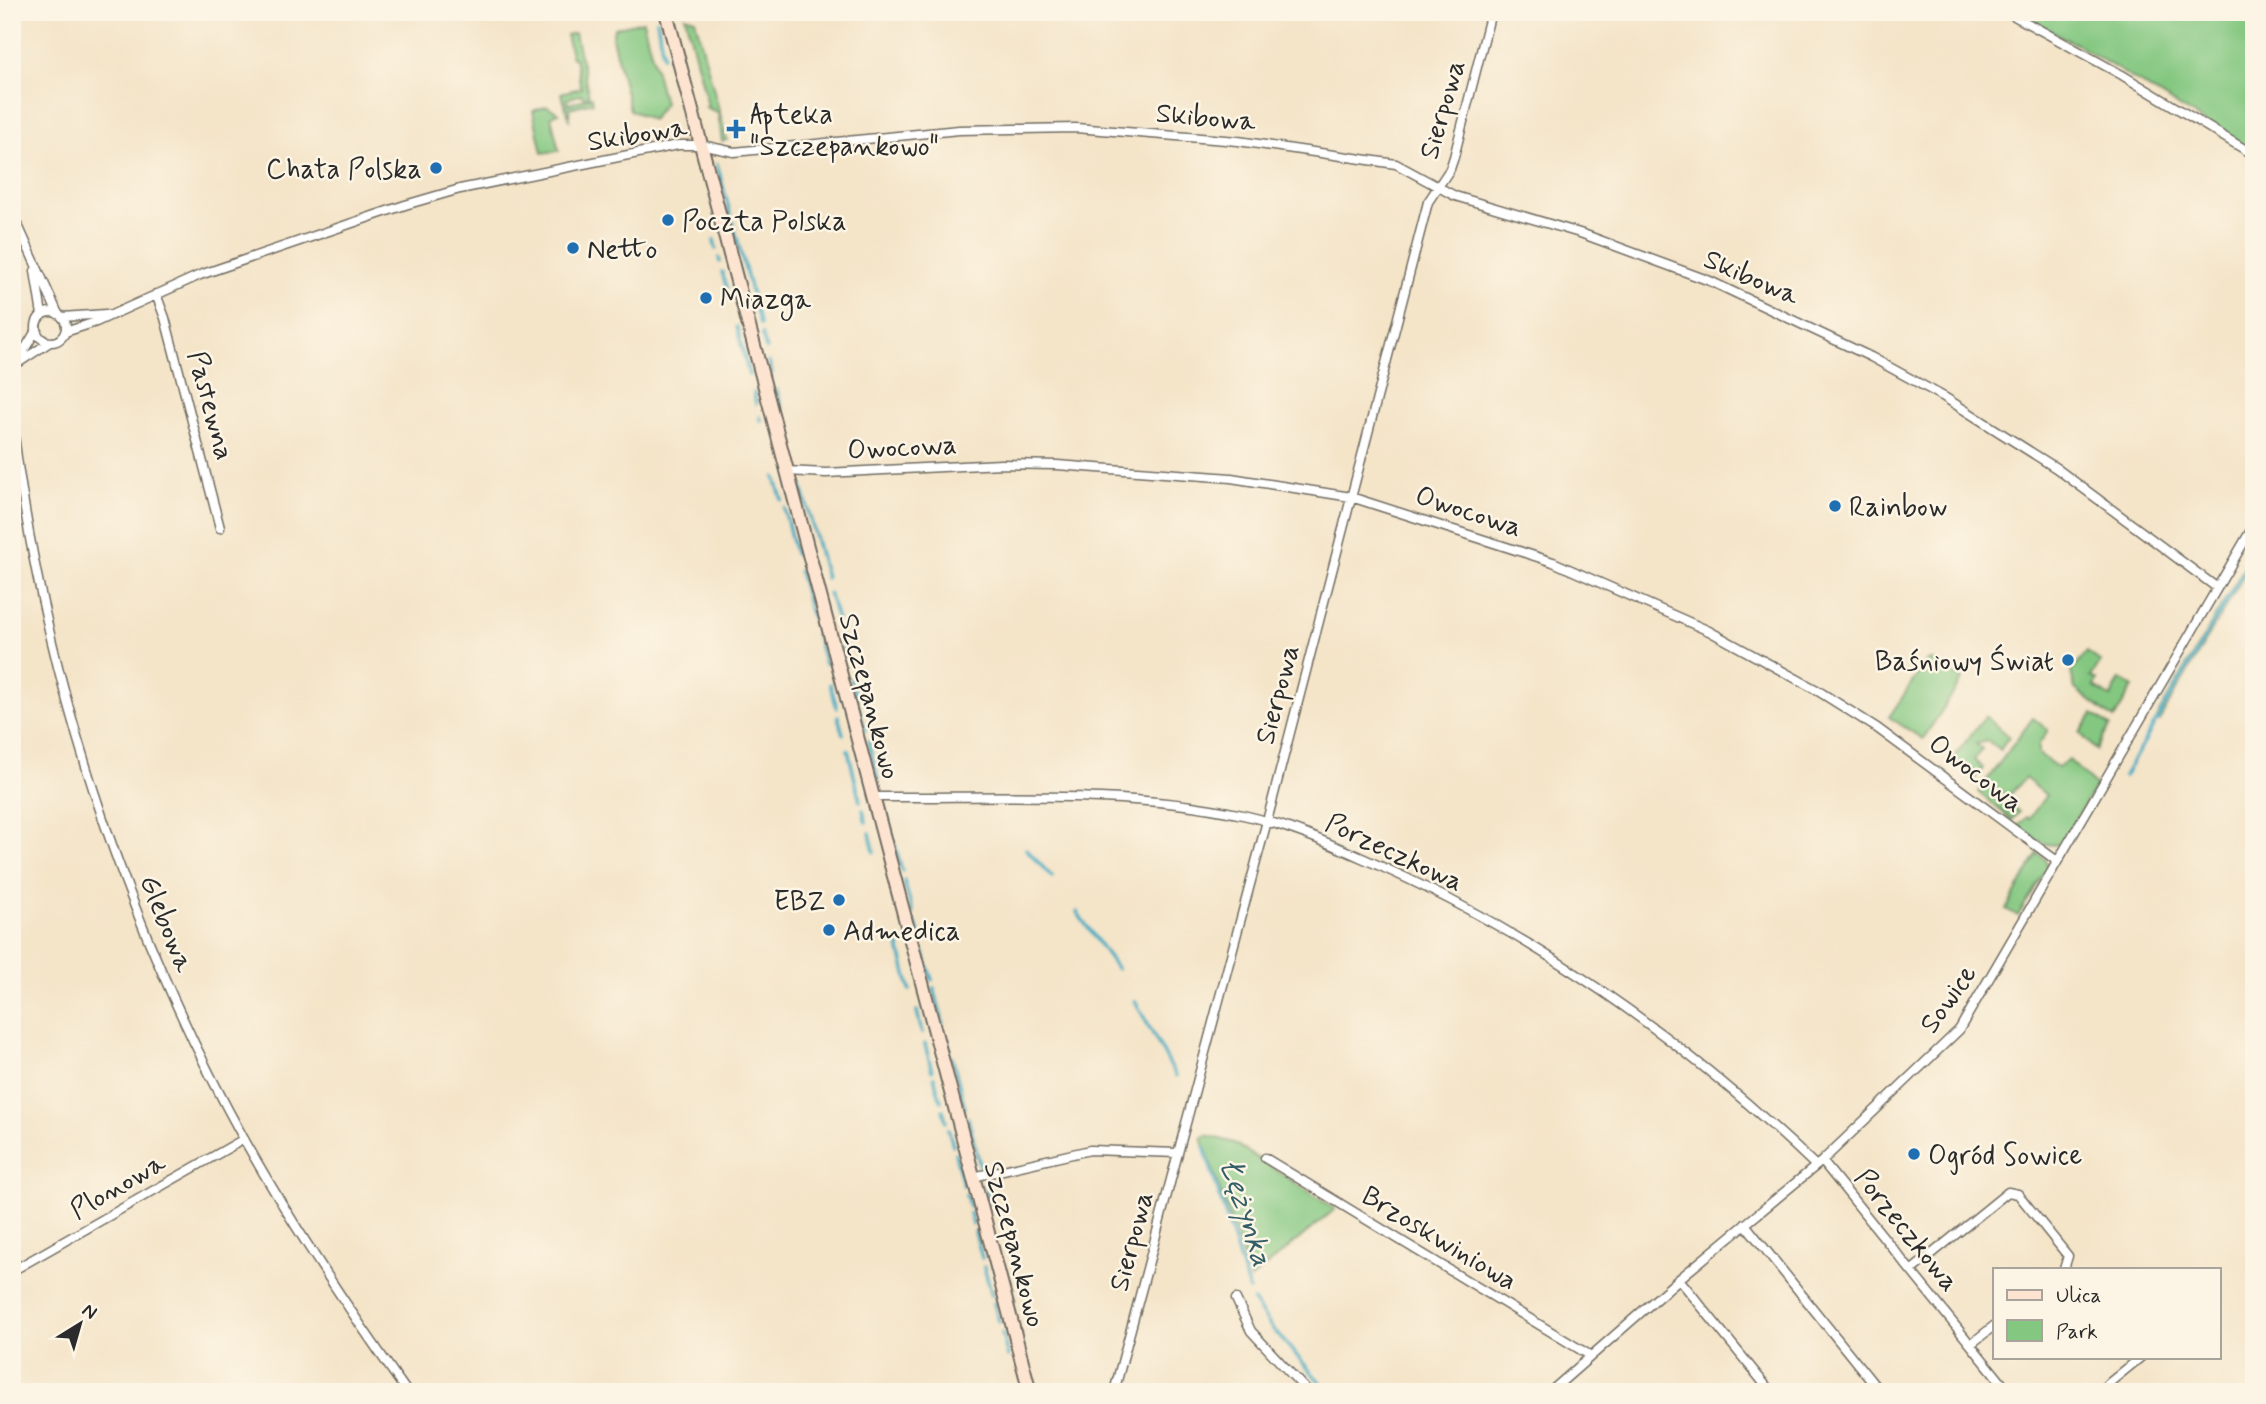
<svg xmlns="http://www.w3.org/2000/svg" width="2266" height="1404" font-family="Mynerve,sans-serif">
	<rect width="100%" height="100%" fill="#fcf5e5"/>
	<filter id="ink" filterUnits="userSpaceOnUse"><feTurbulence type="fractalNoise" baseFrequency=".0143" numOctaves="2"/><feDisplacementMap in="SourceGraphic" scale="14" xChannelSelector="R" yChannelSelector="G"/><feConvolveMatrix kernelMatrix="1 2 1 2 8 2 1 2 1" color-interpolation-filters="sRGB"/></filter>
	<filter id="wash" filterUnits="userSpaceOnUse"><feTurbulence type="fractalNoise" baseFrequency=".00686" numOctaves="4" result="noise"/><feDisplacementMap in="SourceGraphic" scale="28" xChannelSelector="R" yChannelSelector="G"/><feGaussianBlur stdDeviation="1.57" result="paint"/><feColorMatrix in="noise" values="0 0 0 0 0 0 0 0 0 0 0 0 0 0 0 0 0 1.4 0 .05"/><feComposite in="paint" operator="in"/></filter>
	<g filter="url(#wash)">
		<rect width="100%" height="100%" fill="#f4e4c8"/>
		<path fill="#83c780" stroke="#577956" stroke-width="2" d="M2014,12H2254V152L2076,44Z
			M685,16L695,19L727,140L722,141L718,113L706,107L708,106Z
			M643,21L664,103L652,120L630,110L612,38L614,28Z
			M575,33L589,96L583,97L582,94L567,99L568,104L592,97L593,102L569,108L570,121L561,93L581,88L575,58H572L566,35Z
			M547,106L559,113L551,116L559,151L542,153L533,111Z
			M2254,551V558L2159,721L2156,718Z
			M2087,652L2101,662L2091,677L2097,680L2094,687L2111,697L2120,679L2133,687L2114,719L2075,689L2071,672Z
			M1932,660L1962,680L1923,739L1889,717L1927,661Z
			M2093,714L2110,726L2096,750L2080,733Z
			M1985,716L2009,737L2000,750L1988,741L1976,744L1982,749L1974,760L1983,768L1975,778L1952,760Z
			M2033,718L2048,730L2039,744V754L2058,768L2068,759L2096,786L2061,844C2042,848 2033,837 2018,826L2026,817L2029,819L2046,795L2025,778L2005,800L2019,812L2012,820L1978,792Z
			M2038,853L2045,859L2048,867L2018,916L2006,909Z
			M1206,1135L1234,1143L1335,1209L1251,1279L1202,1138Z"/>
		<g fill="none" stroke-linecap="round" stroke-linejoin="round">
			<path stroke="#42abc2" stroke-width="3.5" d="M657,20L663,56
				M717,164L760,325
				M714,240L716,249
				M719,258L720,262
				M722,272L727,288
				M737,327L749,375
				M762,334L766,349
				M769,362L772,373
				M777,390L782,408
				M754,393L756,404
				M760,417L761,420
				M787,430L794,458
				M775,477L782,500
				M802,487L826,578
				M784,508L795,554
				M799,571L812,618
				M829,593L837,620
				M816,633L825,664
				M840,635L847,660
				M851,679L865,730
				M830,684L837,708
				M838,716L843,734
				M868,741L878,779
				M848,750L860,801
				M2124,776L2254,554
				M885,809L902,871
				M863,810L866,822
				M870,833L874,852
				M1026,849L1052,877
				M904,881L913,913
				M1077,912L1117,969
				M915,922L921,940
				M898,942L910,990
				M923,951L932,980
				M934,988L943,1023
				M1135,1001L1176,1076
				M917,1011L922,1033
				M946,1036L949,1047
				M925,1044L932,1071
				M952,1057L965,1108
				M934,1077L941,1101
				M943,1110L946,1121
				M968,1118L980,1166
				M948,1129L953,1145
				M1204,1147L1249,1290
				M955,1153L963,1185
				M985,1182L990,1203
				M966,1194L969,1206
				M970,1213L973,1224
				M975,1232L982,1258
				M984,1267L992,1295
				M1253,1301L1271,1327L1329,1392
				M994,1303L999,1322
				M1002,1333L1008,1357"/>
		</g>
	</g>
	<g filter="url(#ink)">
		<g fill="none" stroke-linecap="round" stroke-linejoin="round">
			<g stroke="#716c62" stroke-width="11">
				<path id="street" d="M2007,12L2122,75L2254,155
					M12,212L58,314
					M35,271L42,315
					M156,294L165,318L220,528
					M36 327a15 15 0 1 1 30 0a15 15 0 1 1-30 0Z
					M62,317L106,314
					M65,332L96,322L200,275L405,205L460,189L678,145H701L734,152L959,130L1076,128L1238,141L1396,164L1455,196L1583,234L1710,281L1871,357L1944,397L2056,468L2216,587
					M18,363L50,342
					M12,370L37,329
					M12,420C42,670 123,921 245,1141C294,1228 349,1310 407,1392
					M786,471L826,473L1001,464L1057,465L1231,478L1351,497L1553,562L1709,631L1815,689L1877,728L2057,861
					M873,797C993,798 1126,789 1243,815C1284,824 1324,841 1362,858C1530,930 1685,1040 1816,1166
					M1265,1158L1591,1356
					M1822,1161L2009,1392
					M973,1177L1090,1150L1177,1153
					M1745,1224L1880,1392
					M1912,1270L2008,1192L2018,1194L2068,1256L2064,1269
					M12,1271L244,1139
					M1679,1279L1771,1392
					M1236,1299L1251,1331L1308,1392
					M1971,1344L1995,1325
					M1114,1392L1267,821L1428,202L1450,169L1454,157L1491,12
					M1550,1392L1679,1279L1822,1161L1959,1030L2254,525
					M2098,1392L2141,1357"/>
			</g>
			<g stroke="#716c62" stroke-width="16">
				<path id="secondary" d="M666,12L1030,1392"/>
			</g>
			<use href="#street" stroke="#fff" stroke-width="8"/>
			<use href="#secondary" stroke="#fde4d1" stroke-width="12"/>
		</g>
	</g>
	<g fill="#1f6fb2" stroke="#fcf5e5" stroke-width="2.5">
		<path d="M732.5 118.5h7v7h7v7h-7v7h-7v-7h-7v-7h7z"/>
		<circle cx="436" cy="168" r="7"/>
		<circle cx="668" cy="220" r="7"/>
		<circle cx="573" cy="248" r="7"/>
		<circle cx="706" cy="298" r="7"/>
		<circle cx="1835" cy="506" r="7"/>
		<circle cx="2068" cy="660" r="7"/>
		<circle cx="839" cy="900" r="7"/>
		<circle cx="829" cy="930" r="7"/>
		<circle cx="1914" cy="1154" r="7"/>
	</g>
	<g text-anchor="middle" stroke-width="5" stroke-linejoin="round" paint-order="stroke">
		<g font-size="28" fill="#2b2b2b" stroke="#fcf5e5">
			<text transform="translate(1441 109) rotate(-74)" y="10">Sierpowa</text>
			<text transform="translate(1206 116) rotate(5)" y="10">Skibowa</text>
			<text transform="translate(637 133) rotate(-9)" y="10">Skibowa</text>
			<text transform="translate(1752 276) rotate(23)" y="10">Skibowa</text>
			<text transform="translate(212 405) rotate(75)" y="10">Pastewna</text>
			<text transform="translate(902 446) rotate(-3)" y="10">Owocowa</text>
			<text transform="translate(1469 510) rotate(18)" y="10">Owocowa</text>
			<text transform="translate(1276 694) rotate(-75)" y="10">Sierpowa</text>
			<text transform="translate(871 696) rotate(75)" y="10">Szczepankowo</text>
			<text transform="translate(1977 772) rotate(37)" y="10">Owocowa</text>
			<text transform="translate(1395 851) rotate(25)" y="10">Porzeczkowa</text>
			<text transform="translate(168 923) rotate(68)" y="10">Glebowa</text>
			<text transform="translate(1947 998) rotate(-55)" y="10">Sowice</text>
			<text transform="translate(117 1185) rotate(-30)" y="10">Plonowa</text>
			<text transform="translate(1908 1229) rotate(51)" y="10">Porzeczkowa</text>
			<text transform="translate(1440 1237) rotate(31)" y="10">Brzoskwiniowa</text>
			<text transform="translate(1130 1241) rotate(-75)" y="10">Sierpowa</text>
			<text transform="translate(1016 1244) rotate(75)" y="10">Szczepankowo</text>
		</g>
		<g font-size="28" fill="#2b2b2b" stroke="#fcf5e5" text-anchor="start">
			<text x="750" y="123">Apteka<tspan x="750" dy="32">"Szczepankowo"</tspan></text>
			<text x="422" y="178" text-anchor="end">Chata Polska</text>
			<text x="682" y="230">Poczta Polska</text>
			<text x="587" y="258">Netto</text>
			<text x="720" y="308">Miazga</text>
			<text x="1849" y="516">Rainbow</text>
			<text x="2054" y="670" text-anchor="end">Baśniowy Świat</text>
			<text x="825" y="910" text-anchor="end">EBZ</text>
			<text x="843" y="940">Admedica</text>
			<text x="1928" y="1164">Ogród Sowice</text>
		</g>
		<g font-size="30" font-style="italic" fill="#345e67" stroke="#fcf5e5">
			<text transform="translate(1247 1212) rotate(72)" y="10">Łężynka</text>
		</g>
	</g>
	<rect width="2266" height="1404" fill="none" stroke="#fcf5e5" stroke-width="42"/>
	<rect x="1993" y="1268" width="228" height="91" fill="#fcf5e5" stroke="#a8a49b" stroke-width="2"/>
	<rect x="2007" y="1290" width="35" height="10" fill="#fde4d1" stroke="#a8a49b" stroke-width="2"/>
	<text x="2056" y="1302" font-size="21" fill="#2b2b2b">Ulica</text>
	<rect x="2007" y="1320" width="35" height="21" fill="#83c780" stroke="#a8a49b" stroke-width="2"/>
	<text x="2056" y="1338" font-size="21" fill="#2b2b2b">Park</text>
	<g transform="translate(80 1324) rotate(37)" stroke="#fcf5e5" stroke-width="5" paint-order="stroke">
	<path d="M0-5L12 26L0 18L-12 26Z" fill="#2b2b2b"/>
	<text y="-10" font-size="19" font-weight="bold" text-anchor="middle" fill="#2b2b2b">N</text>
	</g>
</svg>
